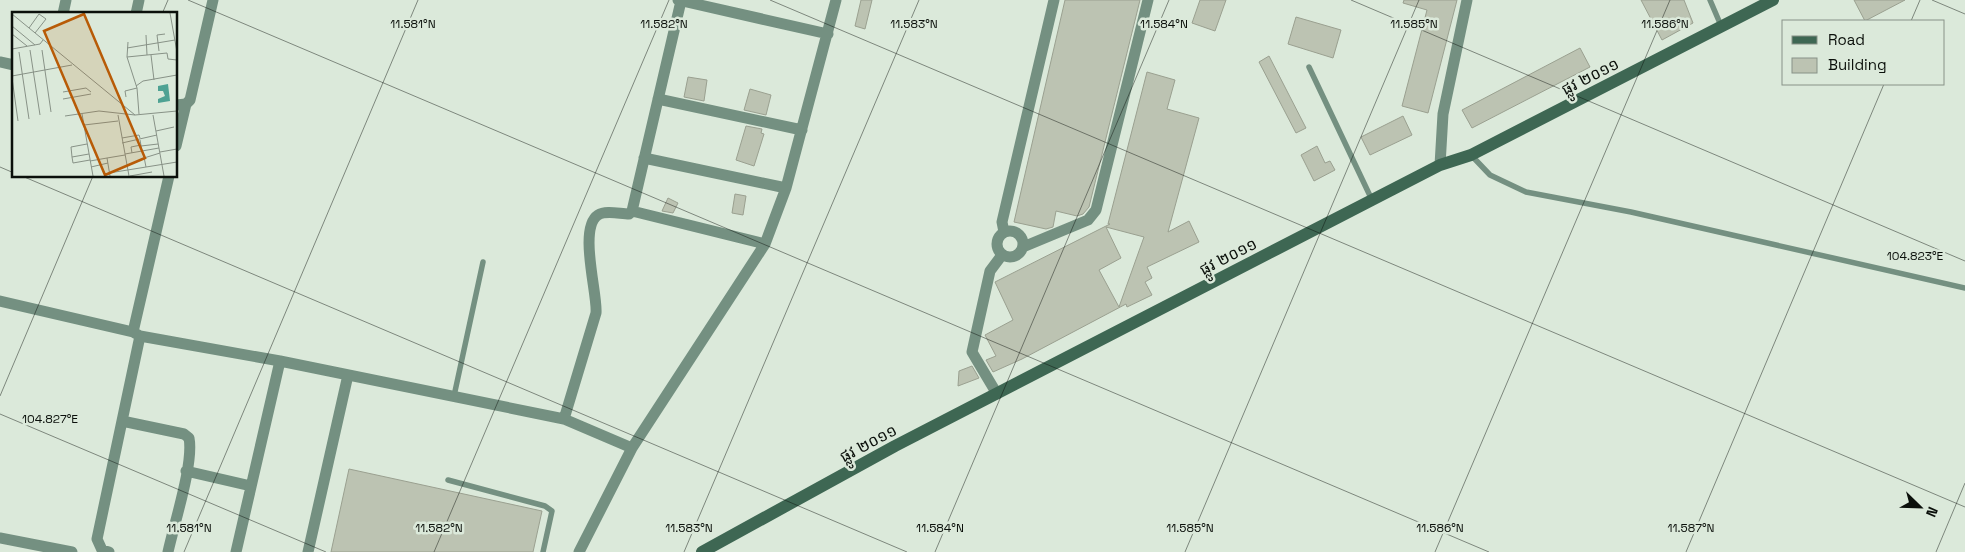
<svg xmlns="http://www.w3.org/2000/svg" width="1965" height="552" font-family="'Space Grotesk','Noto Sans Khmer',sans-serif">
	<rect width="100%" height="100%" fill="#dbe9da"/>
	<path fill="#bcc3b2" stroke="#9aa090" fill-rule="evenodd" d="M861,0H872L865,29L855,26Z
		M1065,0H1140L1089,207L1083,214L1077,216L1056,211L1053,227L1046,229L1014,222Z
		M1200,0H1226L1215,31L1192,23Z
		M1404,0H1457L1428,113L1402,106L1427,10L1403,3Z
		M1641,0H1684L1693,23L1662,40Z
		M1854,0H1905L1865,21Z
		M1296,17L1341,30L1333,58L1288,44Z
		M1580,48L1590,67L1472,128L1462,110Z
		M1269,56L1306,128L1296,133L1259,62Z
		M1147,72L1175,80L1167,109L1199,118L1168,232L1189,221L1199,242L1147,267L1152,278L1145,282L1152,295L1127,307L1126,304L1022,359L993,372L986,360L996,356L985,335L1013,320L995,282L1110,224H1108ZM1106,227L1144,237L1119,307L1099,270L1121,258Z
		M688,77L707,80L704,101L684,97Z
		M750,89L771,95L766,115L744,110Z
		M1403,116L1412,135L1370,155L1361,137Z
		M746,126L762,129L761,133L764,134L754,166L736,160Z
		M1317,146L1325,163L1330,161L1335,170L1314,181L1301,155Z
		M735,194L746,196L743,215L732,213Z
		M668,198L678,203L673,213L662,211Z
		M972,366L979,378L958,386L959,371Z
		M349,469L542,511L533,552H331Z"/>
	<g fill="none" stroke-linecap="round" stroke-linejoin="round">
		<path stroke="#749081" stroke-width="5.5" d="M1710,0L1722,28
			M1309,67L1372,200
			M1471,155L1490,175L1526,192L1631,212L1965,288
			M454,396L483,262
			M448,480L545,506L552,511L543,552"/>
		<path stroke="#749081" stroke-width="11" d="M678,0L828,34
			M63,14L66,0
			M136,14L139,0
			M0,62L14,65
			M658,99L802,130
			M176,105L186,104L190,100L213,0
			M176,146L186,104
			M644,158L786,188
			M1440,165L1443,114L1467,0
			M632,211L681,1
			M997 244a13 13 0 1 1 26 0a13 13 0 1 1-26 0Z
			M1004,232L1002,222L1054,0
			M1023,247L1088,220L1096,210L1148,0
			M0,301L133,332L140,336L280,361L564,419L632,448
			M133,332L169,176
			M997,394L972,352L990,271L1002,255
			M564,419L596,313C598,295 578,228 598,215C606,210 620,214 629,214L632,211L765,244
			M122,421L184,434L189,438C194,463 174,524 168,552
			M186,471L251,486
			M0,538L72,552
			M109,552L102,550L97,539L140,336
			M236,552L280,361
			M308,552L348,375
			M579,552L632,448L765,244L786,188L836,0"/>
		<path stroke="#3e6753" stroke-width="12" d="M702,552L895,446L1372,200L1440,165L1471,155L1773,0"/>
	</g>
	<path fill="none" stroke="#0b100b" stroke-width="1" stroke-opacity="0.45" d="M188,0L1489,552M770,0L1965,507M1351,0L1965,261M1932,0L1965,14M162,14L168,0M1911,21L1920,0M0,167L14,173M22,176L907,552M0,396L93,176M0,414L326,552M184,552L418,0M434,552L669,0M684,552L919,0M935,552L1169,0M1185,552L1419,0M1435,552L1670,0M1686,552L1884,84M1936,552L1965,483"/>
	<g text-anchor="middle" stroke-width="5" stroke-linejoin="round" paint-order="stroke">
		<g font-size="16" fill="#0b100b" stroke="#dbe9da">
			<text transform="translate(1590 76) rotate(-27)" y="6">ផ្លូវ ២០១១</text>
			<text transform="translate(1228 256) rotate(-27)" y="6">ផ្លូវ ២០១១</text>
			<text transform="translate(868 443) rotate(-28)" y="6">ផ្លូវ ២០១១</text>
		</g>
	</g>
	<g transform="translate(12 12)">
		<rect width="165" height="165" fill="#dbe9da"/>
		<path d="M156,72L158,89L146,91V87L153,84L151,79H146V74Z" fill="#4ea293"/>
		<path fill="none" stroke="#889287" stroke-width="1" d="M158,1L165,40M0,2L123,103L165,99M0,14L23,33M17,16L27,2L34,7L23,21M0,22L15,34M134,23L135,43M116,30L115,45L125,76L127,102M115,36L163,28M0,37L28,32L31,28M18,38L28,103M30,38L39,100M147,39L145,23L153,22M7,40L17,107M139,43L142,68M115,45L155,41L156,47L165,48M0,64L60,53M0,66L6,109M124,74L131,69L165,63M51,80L74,76L79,80M114,85L113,79L125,76M51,87L79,82M70,102L81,164M106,103L117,164M141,103L152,164M53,104L87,99L123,103M72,113L106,109M144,119L162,115M110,126L127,123L128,126M110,131L145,123M75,132L59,135L60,145L61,151L78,148M129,134L146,132M130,139L147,136M131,140L134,155M148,140L165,137M120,141L119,135L129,133M113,142L130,139L128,128M60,145L77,142M95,146L113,143M132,146L148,141M78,149L95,146L98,164M79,155L96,151M97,161L165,150M118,164L140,160"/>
		<path fill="#b85b07" fill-opacity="0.15" stroke="#b85b07" stroke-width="2.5" d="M72,2L133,146L93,163L32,19Z"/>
		<rect width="165" height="165" fill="none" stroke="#0b100b" stroke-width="2.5"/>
	</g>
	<g font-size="12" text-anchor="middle" fill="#0b100b" stroke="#dbe9da" stroke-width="5" stroke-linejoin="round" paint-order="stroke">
		<text x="413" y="28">11.581°N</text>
		<text x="664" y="28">11.582°N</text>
		<text x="914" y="28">11.583°N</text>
		<text x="1164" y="28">11.584°N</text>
		<text x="1414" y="28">11.585°N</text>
		<text x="1665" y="28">11.586°N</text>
		<text x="1915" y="260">104.823°E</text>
		<text x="50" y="423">104.827°E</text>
		<text x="189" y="532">11.581°N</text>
		<text x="439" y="532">11.582°N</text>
		<text x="689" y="532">11.583°N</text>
		<text x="940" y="532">11.584°N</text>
		<text x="1190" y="532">11.585°N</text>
		<text x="1440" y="532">11.586°N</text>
		<text x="1691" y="532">11.587°N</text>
	</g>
	<rect x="1782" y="20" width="162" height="65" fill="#dbe9da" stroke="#889287"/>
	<rect x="1792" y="36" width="25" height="8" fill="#3e6753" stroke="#889287"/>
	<text x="1828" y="45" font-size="15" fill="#0b100b">Road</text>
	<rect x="1792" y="58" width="25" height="15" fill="#bcc3b2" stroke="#889287"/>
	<text x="1828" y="70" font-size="15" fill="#0b100b">Building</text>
	<g transform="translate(1920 507) rotate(113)" stroke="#dbe9da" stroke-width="4" paint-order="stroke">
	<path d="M0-4L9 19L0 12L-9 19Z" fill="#0b100b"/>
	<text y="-8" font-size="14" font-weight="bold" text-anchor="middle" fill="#0b100b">N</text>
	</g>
</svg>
